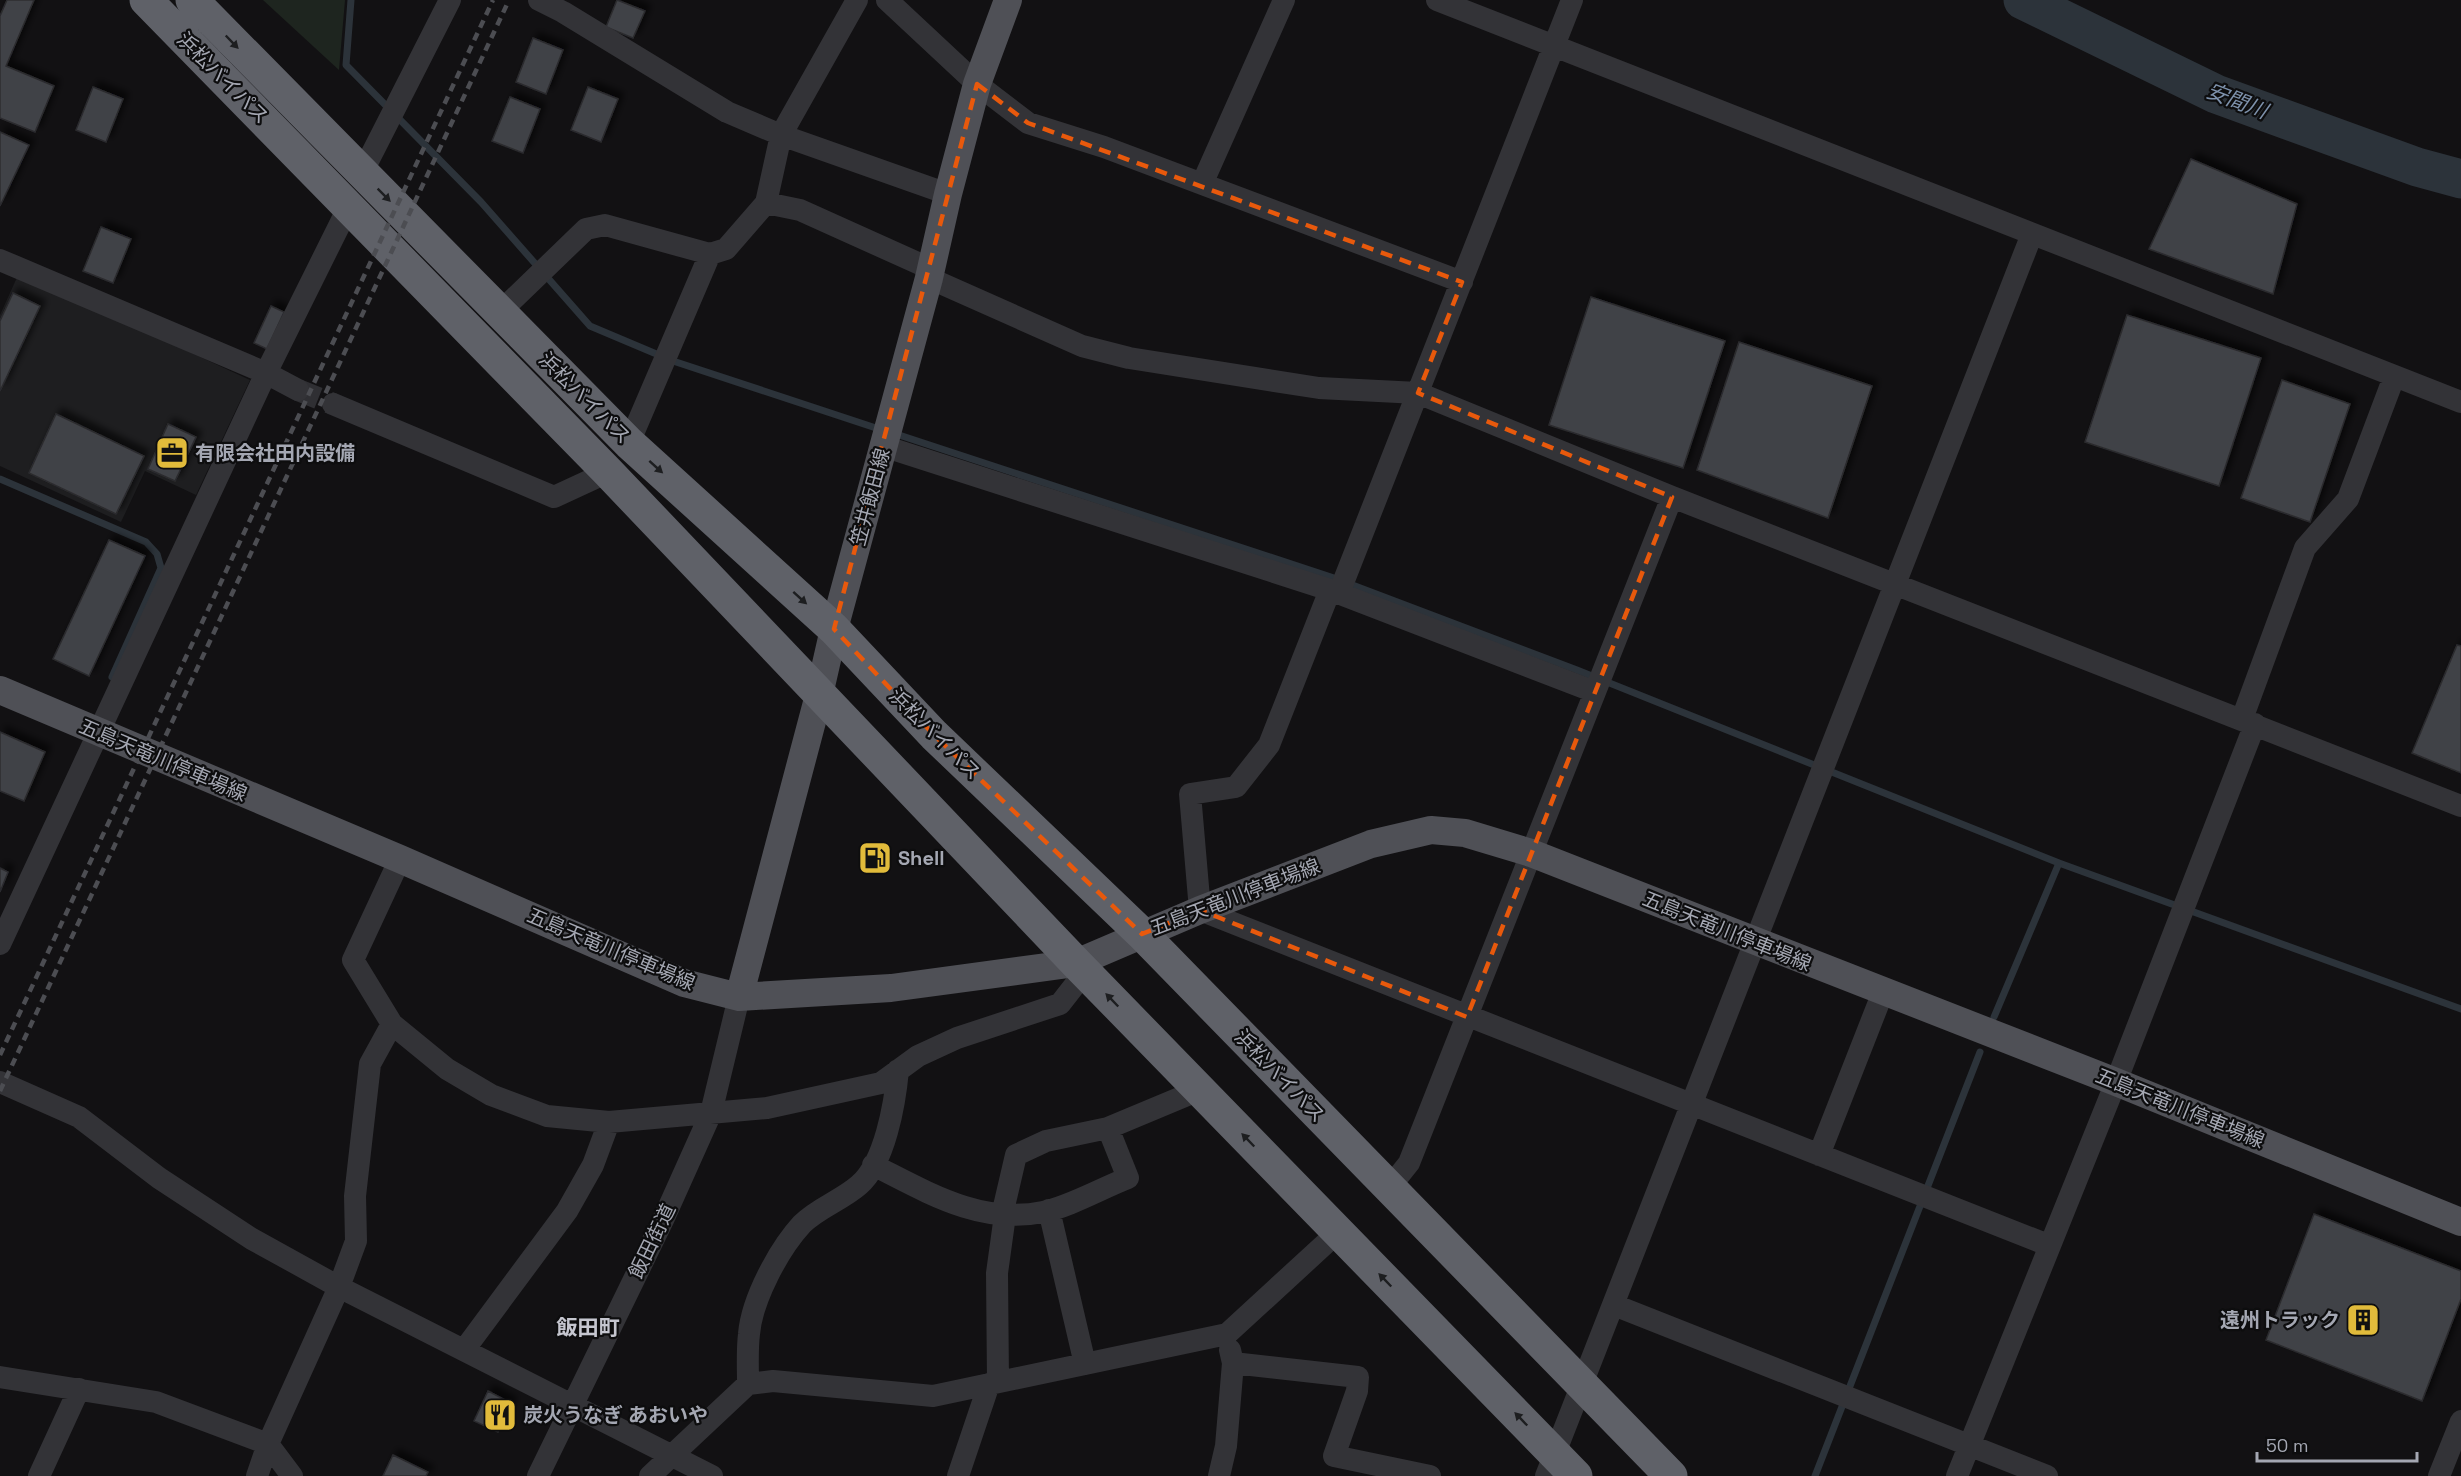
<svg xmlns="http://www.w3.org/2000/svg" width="2461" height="1476" font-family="'Space Grotesk','Noto Sans JP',sans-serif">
	<defs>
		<filter id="shadow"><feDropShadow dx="5.5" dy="-5.5" stdDeviation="3" flood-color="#0009"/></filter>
	</defs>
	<rect width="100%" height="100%" fill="#121113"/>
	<path fill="#1e1e20" d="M19,273L250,380L196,495L145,471L121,522L0,466V315Z"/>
	<path fill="#1e251f" d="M263,0H345L339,70Z"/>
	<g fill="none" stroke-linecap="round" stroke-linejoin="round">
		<path stroke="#2c333a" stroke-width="7" d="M351,0L346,65L481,202L590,326L673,361L882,430
			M893,433L1334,578L1577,670L2059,863L2461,1009
			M0,479L146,542L157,554L161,568L112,677
			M1994,1017L2059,863
			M1815,1476L1980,1052"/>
		<path stroke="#2c333a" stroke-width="39" d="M2023,0L2216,94L2417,167L2461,179"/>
	</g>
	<path fill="#414246" stroke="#2c2c2f" stroke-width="1.5" filter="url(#shadow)" d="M7,0H34L6,66L54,86L35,132L0,118V16Z
		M617,0L645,11L633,38L606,27Z
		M533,38L563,50L546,94L516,82Z
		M93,87L123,99L106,142L76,130Z
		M588,87L618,99L601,142L571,130Z
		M510,97L540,109L523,153L492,141Z
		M0,132L29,145L0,206Z
		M2191,159L2297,204L2273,294L2149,249Z
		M101,227L131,239L113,283L83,271Z
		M13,293L40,306L0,391V321Z
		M1591,297L1725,341L1683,468L1549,425Z
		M271,306L284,312L267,349L254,343Z
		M2127,315L2261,358L2219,486L2085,442Z
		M1739,342L1872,386L1828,518L1697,470Z
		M2282,380L2350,404L2310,522L2241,498Z
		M56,414L144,456L116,514L29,473Z
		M168,424L196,437L175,481L148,469Z
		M109,540L145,556L89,676L53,659Z
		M2457,645L2461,646V773L2412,753Z
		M0,732L45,752L24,801L0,791Z
		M0,868L8,872L0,892Z
		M2314,1214L2461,1271V1299L2422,1401L2266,1340Z
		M488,1391L511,1403L498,1432L474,1421Z
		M393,1455L428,1472L426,1476H383Z"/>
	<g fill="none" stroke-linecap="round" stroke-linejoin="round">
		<path stroke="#2f2f33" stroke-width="22" stroke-dasharray="22 11" stroke-linecap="butt" d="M298,390L333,404"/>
		<path stroke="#333337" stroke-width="22" d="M539,0L563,12L727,112L781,135L948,194
			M887,0L977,84L1028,123L1104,147L1462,282
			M1437,0L2461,402
			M362,173L450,0
			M1202,184L1284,0
			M766,203L800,210L931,269
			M0,260L266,373L298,390
			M929,278L1082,346L1129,358L1319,388L1418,393L1672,497L2461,806
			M500,312L586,229L605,225L710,254
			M333,404L554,497L608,472
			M629,443L710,254L726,249L766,203L781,135L857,0
			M883,446L1330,590L1595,692
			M1330,590L1269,745L1236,787L1190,794L1200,910L2048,1245
			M1339,593L1572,0
			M2242,719L2305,548L2348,499L2394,377
			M400,859L353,960L392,1024L447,1069L491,1095L547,1116L609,1122L767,1108L881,1083L918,1056L957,1038L1060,1004L1085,972
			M0,944L266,373L349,206
			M0,1082L79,1117L159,1178L252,1239L339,1287L712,1476
			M1819,1155L1883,992
			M873,1165C927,1192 980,1225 1043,1212C1069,1207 1102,1188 1128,1178L1108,1128
			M1389,1188L1409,1163L1672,497
			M1049,1210L1085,1364
			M1002,1215L1016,1155L1046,1141L1108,1128L1199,1090
			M1614,1305L2047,1476
			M464,1350L567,1211L593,1165L609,1122
			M1233,1363L1358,1377L1357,1391L1334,1456L1430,1476
			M0,1377L156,1402L268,1444L292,1476
			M998,1382L997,1273L1005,1215
			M748,1384C748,1367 747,1350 749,1334C752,1299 779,1249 802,1224C818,1208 842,1200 859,1185C885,1163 895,1103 898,1070
			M39,1476L79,1389
			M257,1476L268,1444L339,1287L356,1241L355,1196L370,1064L392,1024
			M538,1476L663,1220L711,1113L739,997
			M650,1476L748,1384L773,1381L933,1396L1227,1334L1338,1232
			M958,1476L989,1384
			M1219,1476L1226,1446L1233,1363L1230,1350
			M1546,1476L2032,234
			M1957,1476L2116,1082L2255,724
			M2439,1476L2461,1421"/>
		<path stroke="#4f5056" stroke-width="28" d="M0,690L400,859L684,983L739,997L891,988L1076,963L1200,910L1371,844L1431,830L1465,833L1531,853L2116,1082L2461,1222
			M739,997L819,695L834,629L929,278L948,194L977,84L1008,0"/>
		<path stroke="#5f6168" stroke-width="33" d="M146,0L608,472L1076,963L1576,1476
			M192,0L629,443L834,629L934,735L1142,934L1671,1476"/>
		<path stroke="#4c4d52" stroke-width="4.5" stroke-dasharray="8 6" stroke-linecap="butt" d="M0,1055L493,0
			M0,1091L509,0"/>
	</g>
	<defs><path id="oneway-solid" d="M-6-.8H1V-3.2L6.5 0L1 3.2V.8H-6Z" transform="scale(1.5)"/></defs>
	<g fill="#1d1e20">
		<use href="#oneway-solid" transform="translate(232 42) rotate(46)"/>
		<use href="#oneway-solid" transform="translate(384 195) rotate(45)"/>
		<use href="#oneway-solid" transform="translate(656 467) rotate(42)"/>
		<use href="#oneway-solid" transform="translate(800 598) rotate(42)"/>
		<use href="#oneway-solid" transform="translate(1112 1000) rotate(-134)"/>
		<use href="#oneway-solid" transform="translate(1248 1140) rotate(-134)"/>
		<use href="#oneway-solid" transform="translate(1385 1280) rotate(-134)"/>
		<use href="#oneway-solid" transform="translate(1521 1419) rotate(-134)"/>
	</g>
	<path fill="none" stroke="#e8590c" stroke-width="4.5" stroke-dasharray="12 8" stroke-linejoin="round" d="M977,84L1028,123L1462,282L1418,393L1672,497L1467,1017L1200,910L1142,934L934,735L834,629Z"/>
	<defs>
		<g id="office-square" transform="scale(1.725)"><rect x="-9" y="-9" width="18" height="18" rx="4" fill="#e1bb3b" stroke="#0d0d0e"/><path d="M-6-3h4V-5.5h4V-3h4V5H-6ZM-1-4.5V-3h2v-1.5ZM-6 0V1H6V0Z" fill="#111"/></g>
		<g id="fuel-square" transform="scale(1.725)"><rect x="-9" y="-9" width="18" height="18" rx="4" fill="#e1bb3b" stroke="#0d0d0e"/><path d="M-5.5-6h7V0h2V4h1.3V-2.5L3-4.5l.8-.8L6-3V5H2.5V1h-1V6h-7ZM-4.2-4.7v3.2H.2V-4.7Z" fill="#111"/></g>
		<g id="building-square" transform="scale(1.725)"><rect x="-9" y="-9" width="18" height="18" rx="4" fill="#e1bb3b" stroke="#0d0d0e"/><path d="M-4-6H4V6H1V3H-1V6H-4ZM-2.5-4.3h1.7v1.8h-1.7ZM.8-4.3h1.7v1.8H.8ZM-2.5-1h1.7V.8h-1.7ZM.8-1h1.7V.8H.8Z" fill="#111"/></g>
		<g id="restaurant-square" transform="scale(1.725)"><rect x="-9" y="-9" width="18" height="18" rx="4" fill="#e1bb3b" stroke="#0d0d0e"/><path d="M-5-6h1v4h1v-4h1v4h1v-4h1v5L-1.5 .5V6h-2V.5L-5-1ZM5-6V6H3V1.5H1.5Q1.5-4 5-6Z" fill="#111"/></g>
	</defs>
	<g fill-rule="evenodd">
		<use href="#office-square" x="172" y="453"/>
		<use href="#fuel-square" x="875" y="858"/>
		<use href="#building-square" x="2363" y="1320"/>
		<use href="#restaurant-square" x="500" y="1415"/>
	</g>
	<g text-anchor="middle" stroke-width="4.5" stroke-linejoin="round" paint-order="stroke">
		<g font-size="20" fill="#a4a7b2" stroke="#0d0d0e">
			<text transform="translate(223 78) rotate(45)" y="7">浜松バイパス</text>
			<text transform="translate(585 398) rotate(45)" y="7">浜松バイパス</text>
			<text transform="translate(870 497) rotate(-75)" y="7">笠井飯田線</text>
			<text transform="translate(935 734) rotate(45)" y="7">浜松バイパス</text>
			<text transform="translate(163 760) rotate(23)" y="7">五島天竜川停車場線</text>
			<text transform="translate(1235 897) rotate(-21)" y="7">五島天竜川停車場線</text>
			<text transform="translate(1727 931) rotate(22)" y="7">五島天竜川停車場線</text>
			<text transform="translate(611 949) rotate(23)" y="7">五島天竜川停車場線</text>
			<text transform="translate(1280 1076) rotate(46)" y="7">浜松バイパス</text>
			<text transform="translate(2180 1108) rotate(22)" y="7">五島天竜川停車場線</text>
			<text transform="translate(652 1241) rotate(-64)" y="7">飯田街道</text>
		</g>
		<g font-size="20" font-weight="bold" fill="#a4a7b2" stroke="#0d0d0e" text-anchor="start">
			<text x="195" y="460">有限会社田内設備</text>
			<text x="898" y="865">Shell</text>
			<text x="2340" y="1327" text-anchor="end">遠州トラック</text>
			<text x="523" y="1422">炭火うなぎ あおいや</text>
		</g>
		<g font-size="21" font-style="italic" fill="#7d91ab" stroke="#0d0d0e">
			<text transform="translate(2237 101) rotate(21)" y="7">安間川</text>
		</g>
		<g font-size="21" font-weight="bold" fill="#c5c6cf" stroke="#0d0d0e">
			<text x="588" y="1335">飯田町</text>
		</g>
	</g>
	<path d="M2257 1452v9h160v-9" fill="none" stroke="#a4a7b2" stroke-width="3"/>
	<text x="2266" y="1452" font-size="18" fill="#a4a7b2" stroke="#0d0d0e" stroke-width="4.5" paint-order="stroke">50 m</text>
</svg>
